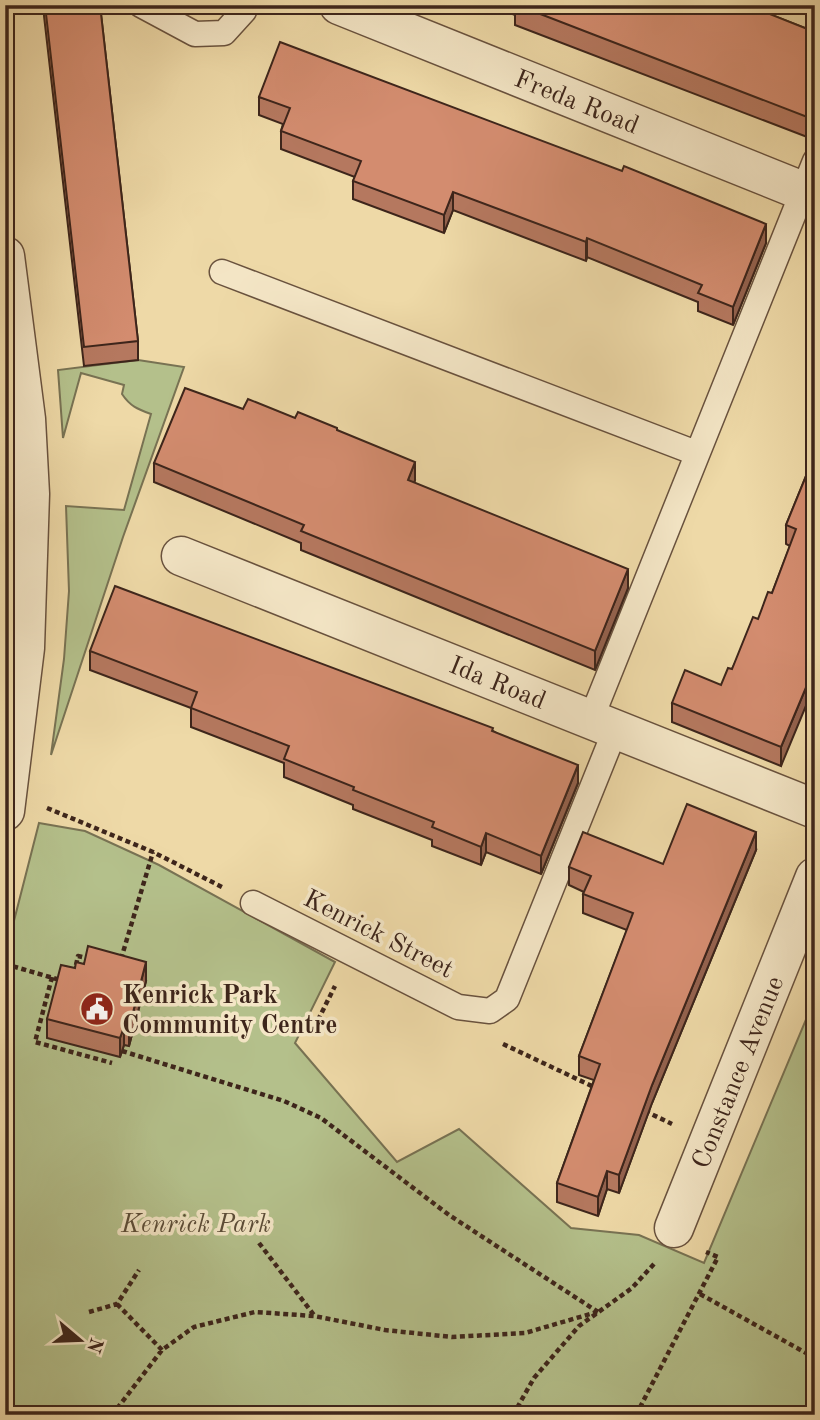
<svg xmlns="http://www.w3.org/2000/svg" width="820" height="1420" font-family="'Old Standard TT',serif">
	<rect width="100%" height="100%" fill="#eed9a7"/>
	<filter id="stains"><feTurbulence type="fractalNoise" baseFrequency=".00286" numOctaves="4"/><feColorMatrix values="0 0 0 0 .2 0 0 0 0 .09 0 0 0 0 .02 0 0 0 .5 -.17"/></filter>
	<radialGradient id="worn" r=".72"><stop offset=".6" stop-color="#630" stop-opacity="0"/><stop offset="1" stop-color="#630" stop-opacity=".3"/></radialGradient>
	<path fill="#b4c08b" stroke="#787253" stroke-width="2" d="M138,360L184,367L123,537L51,755L64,659L69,591L66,506L124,510L151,414C137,409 130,406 122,394L124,385L81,373L63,438L58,370Z
		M39,823L85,831L159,865L335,962L295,1043L397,1162L459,1129L571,1228L639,1235L704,1263L815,998V1415H5V956Z"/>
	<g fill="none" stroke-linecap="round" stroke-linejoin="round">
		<g stroke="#69523e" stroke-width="27">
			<path id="service" d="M141,5L195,34L224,33L244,11L246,5
				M222,272L696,453
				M591,719L815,161
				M253,903L458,1007L490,1011L507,999L616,728"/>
		</g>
		<g stroke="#69523e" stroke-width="41">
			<path id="minor" d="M339,5L815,196
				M5,256L26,419L30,494L25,648L5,811
				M181,556L815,809
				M674,1228L815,877"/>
		</g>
		<path stroke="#3d251b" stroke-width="4.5" stroke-dasharray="5 3.5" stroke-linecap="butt" d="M47,808L153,852L224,888
			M121,959L153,852
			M5,964L60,980
			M76,965L78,956L91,959
			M52,977L35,1042L112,1063
			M318,1020L335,986
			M503,1044L596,1088
			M122,1051L284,1101L321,1118L449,1215L598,1312
			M645,1111L672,1124
			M259,1243L314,1315
			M700,1294L815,1358
			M117,1304L162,1350
			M89,1312L117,1304L139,1270
			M112,1415L162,1350L194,1327L255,1312L314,1316L385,1330L452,1337L525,1333L597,1312
			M513,1415L534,1378L579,1326L632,1288L654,1264
			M636,1415L718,1257L706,1252"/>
		<use href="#service" stroke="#f4e6c6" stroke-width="24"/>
		<use href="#minor" stroke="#f4e6c6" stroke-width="38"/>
	</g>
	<path fill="#b5785f" stroke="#3d251b" stroke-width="2" d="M44,5H100L138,341V360L84,366L44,16Z
		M491,5H747L815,32V140L515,25V15Z
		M259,97L766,243L733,325L698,311V302L587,257L586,261L453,210L444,233L353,199V181L355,177L281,149V131L283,124L259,115Z
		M243,409L337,430L415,480L414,483L628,588L595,670L301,550V543L154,482V463Z
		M815,454L781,766L672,722V703L721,685L732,669L772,593L790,546L786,544V525Z
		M90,651L493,731L578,783L541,874L486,852L481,865L432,846V840L353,809V805L284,777V763L191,727V708L90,670Z
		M756,850L652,1103L619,1193L607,1189L598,1216L557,1202V1183L594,1080L579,1075V1056L627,930L583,913V894L584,892L569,885V867L663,864Z
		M75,968L146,981L129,1046L124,1045L120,1057L47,1038V1019Z"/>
	<path fill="#94624e" stroke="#3d251b" stroke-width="2" d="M453,192V210L444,233V215Z
		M766,224V243L733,325V307Z
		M587,238V257L586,261V242Z
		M415,462V480L408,499V480Z
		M628,569V588L595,670V651Z
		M815,666V684L781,766V747Z
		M578,765V783L541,874V856Z
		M756,832V850L652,1103L619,1193V1175L652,1085Z
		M486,833V852L481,865V847Z
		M146,962V981L129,1046V1028Z
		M124,1027V1045L120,1057V1038Z
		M607,1171V1189L598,1216V1197Z"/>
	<path fill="#d38c6f" stroke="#3d251b" stroke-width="2" d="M45,5H100L138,341L84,347Z
		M517,5H747L815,32V120Z
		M280,42L622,171L624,166L766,224L733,307L698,293L702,285L587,238L586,242L453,192L444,215L353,181L361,161L281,131L290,108L259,97Z
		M185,388L243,409L248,399L295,418L298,412L337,428V430L415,462L408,480L628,569L595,651L301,531L304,525L154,463Z
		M815,454V666L781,747L672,703L685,670L721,685L728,668L732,669L753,617L758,619L768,592L772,593L796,529L786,525Z
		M115,586L493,728L492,731L578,765L541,856L486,833L481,847L432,827L434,822L353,790L354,787L284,759L289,746L191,708L197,692L90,651Z
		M687,804L756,832L652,1085L619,1175L607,1171L598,1197L557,1183L600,1064L579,1056L633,913L583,894L591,876L569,867L583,832L663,864Z
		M88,946L146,962L129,1028L124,1027L120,1038L47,1019L61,965L75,968L76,962L84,964Z"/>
	<defs>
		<g id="civic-disc" transform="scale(1.75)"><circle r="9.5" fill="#8f2418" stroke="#f4e6c6"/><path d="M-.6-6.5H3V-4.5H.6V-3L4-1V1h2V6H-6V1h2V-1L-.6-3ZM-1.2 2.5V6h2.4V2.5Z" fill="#fff"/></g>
	</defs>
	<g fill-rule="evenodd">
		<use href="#civic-disc" x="97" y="1009"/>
	</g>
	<g text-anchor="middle" stroke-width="7" stroke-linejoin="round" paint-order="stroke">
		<g font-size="26" fill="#3d251b" stroke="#f4e6c6">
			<text transform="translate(577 101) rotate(22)" y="9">Freda Road</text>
			<text transform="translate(498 682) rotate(22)" y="9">Ida Road</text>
			<text transform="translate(379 933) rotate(27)" y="9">Kenrick Street</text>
			<text transform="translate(737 1072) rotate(-68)" y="9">Constance Avenue</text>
		</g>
		<g font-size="26" font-weight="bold" fill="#3d251b" stroke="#f4e6c6" text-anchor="start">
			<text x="122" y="1003">Kenrick Park<tspan x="122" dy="30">Community Centre</tspan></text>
		</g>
		<g font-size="26" font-style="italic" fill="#5b4c37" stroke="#f4e6c6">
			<text x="196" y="1232">Kenrick Park</text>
		</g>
	</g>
	<rect width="820" height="1420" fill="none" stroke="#eed9a7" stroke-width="28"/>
	<rect x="7" y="7" width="806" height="1406" fill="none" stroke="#3d251b" stroke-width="3.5"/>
	<rect x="14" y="14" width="792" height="1392" fill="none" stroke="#3d251b" stroke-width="2"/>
	<g transform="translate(80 1340) rotate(109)" stroke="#f4e6c6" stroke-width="5" paint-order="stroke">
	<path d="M0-5L12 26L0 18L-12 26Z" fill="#3d251b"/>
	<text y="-10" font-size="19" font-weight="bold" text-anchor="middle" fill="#3d251b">N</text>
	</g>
	<rect width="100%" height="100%" filter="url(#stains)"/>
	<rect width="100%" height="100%" fill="url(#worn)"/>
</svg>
